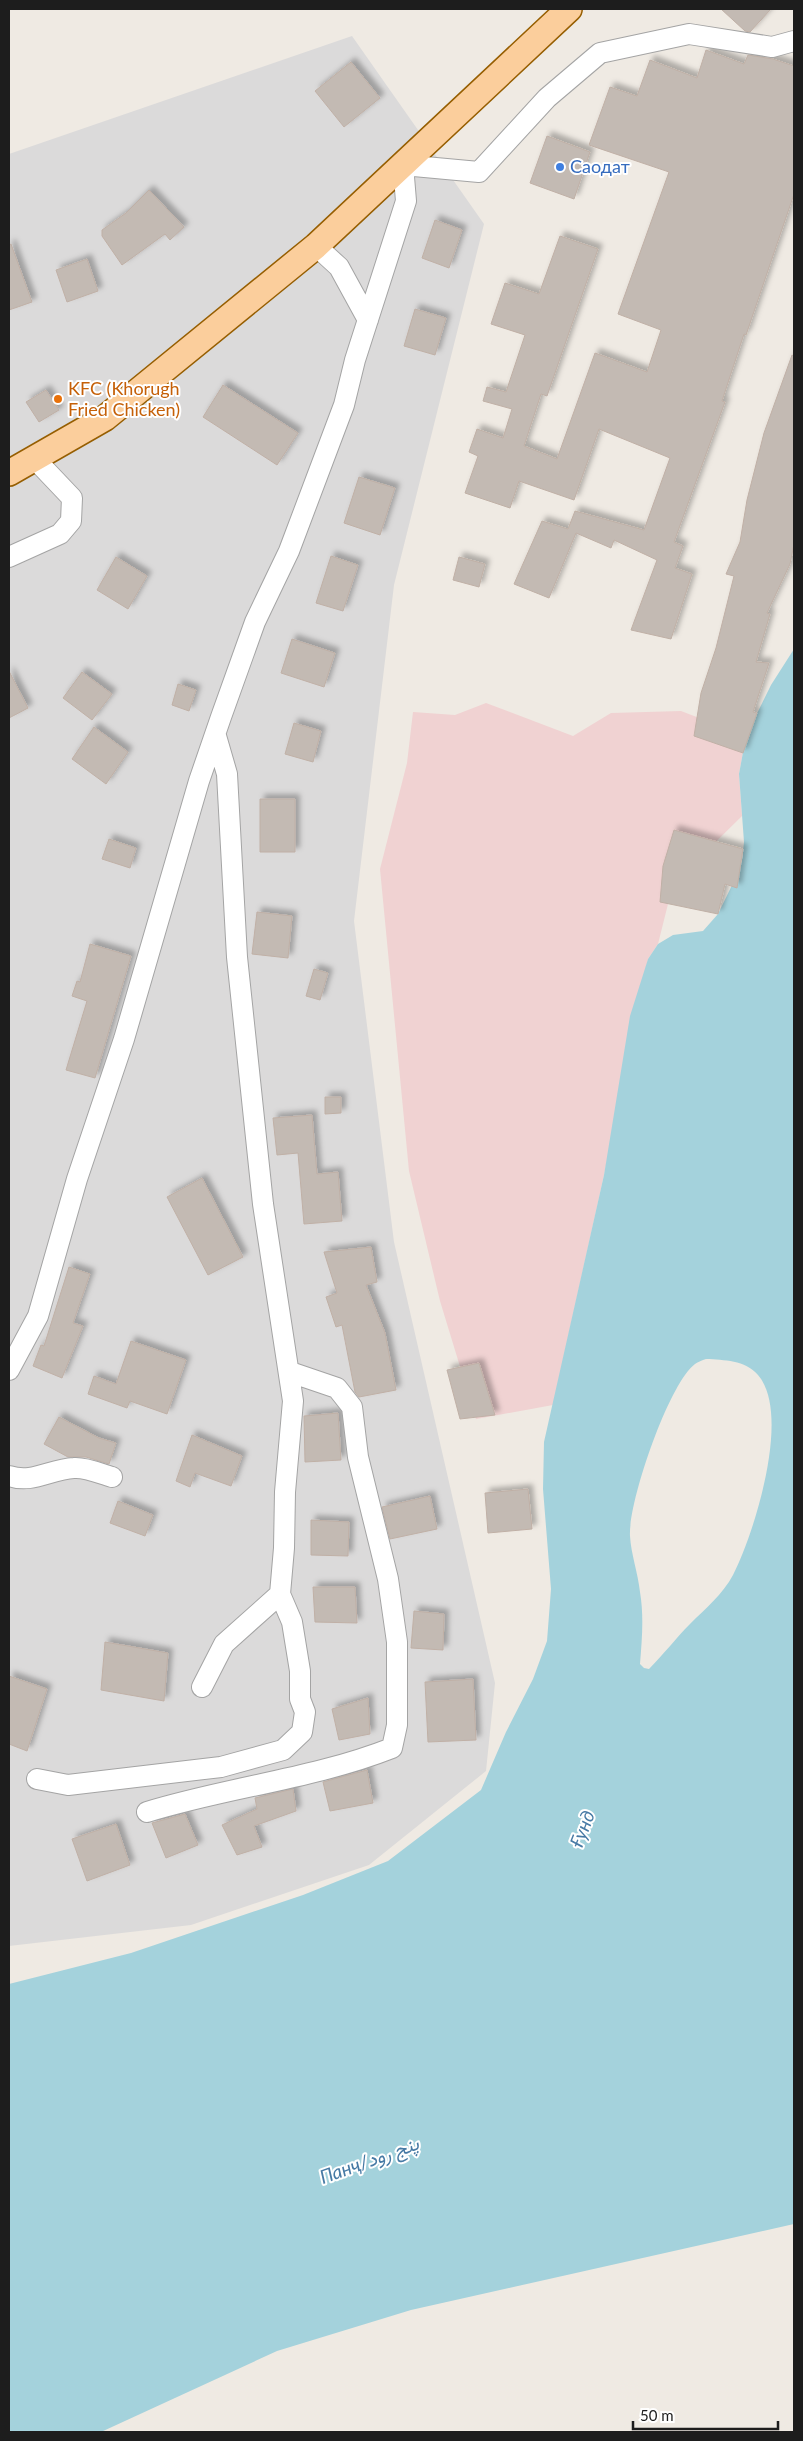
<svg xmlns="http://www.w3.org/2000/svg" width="803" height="2441" font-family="Lato,Vazirmatn,sans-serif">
	<defs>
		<filter id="shadow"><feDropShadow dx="4.5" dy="-4.5" stdDeviation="2.5" flood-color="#0004"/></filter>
	</defs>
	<rect width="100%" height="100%" fill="#efeae3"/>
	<path fill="#dbdada" d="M352,36L484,224L394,585L354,921L394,1242L495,1683L486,1771L369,1865L191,1925L9,1946V154Z"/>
	<path fill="#f0d2d2" d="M486,703L573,736L611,713L681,711L746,736L739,774L742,816L673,884L658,944L648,959L604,1175L553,1405L476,1419L440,1301L409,1171L380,869L407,763L413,712L455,715Z"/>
	<path fill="#a4d2dc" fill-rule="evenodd" d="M794,649V2224L411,2310L277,2351L101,2432H9V1984L131,1953L303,1895L388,1861L481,1790L506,1732L533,1679L547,1641L551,1589L543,1489L544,1442L604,1175L630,1016L648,959L658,944L673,935L703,931L718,914L735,879L742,861L744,842L739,774L746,736L771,685ZM706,1359C724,1360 745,1360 758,1375C792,1414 754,1534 733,1575C723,1594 705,1609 690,1624C676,1638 664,1654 649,1669L644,1668L640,1664C642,1639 644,1616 640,1592C638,1573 631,1554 630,1536C628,1502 669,1383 695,1364C698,1362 702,1360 706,1359Z"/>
	<path fill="#c3bab3" stroke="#c0b0a6" filter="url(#shadow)" d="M721,9H771L750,32L745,31Z
		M706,50L744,64L748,55L773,59L794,66V194L746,335L744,334L722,401L725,402L674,542L683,546L675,568L692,574L671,639L631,630L657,560L614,540L611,548L576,533L549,598L514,584L542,521L568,529L575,511L644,530L670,458L599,429L574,500L519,481L510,508L465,493L478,456L469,452L477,429L503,438L512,409L483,401L487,387L506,392L525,335L491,324L505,283L539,294L560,236L598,249L547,396L541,394L524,446L557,459L595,353L647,372L661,330L618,314L669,172L589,145L610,87L637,96L650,60L697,78Z
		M351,62L380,98L344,127L315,91Z
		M547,136L590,152L574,199L530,183Z
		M149,190L184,227L170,240L165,234L122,265L102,236V230L126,213Z
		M435,220L462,230L449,268L422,258Z
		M11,244L32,302L9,310V245Z
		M87,259L98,291L67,302L56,270Z
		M415,309L446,318L435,355L404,346Z
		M792,355L794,356V544L790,564L767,613L770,614L756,662L769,663L753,712L757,713L743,753L694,736L701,693L716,648L734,576L726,574L740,542L747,500L764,433Z
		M223,385L298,433L277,465L203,417Z
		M46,390L59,410L39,422L26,402Z
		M359,477L395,488L380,535L344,523Z
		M331,556L358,565L343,611L316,603Z
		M116,557L147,576L128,609L97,590Z
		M459,557L485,564L479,587L453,580Z
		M292,639L335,653L324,687L281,673Z
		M9,671L28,708L9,718Z
		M82,672L112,694L92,720L63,698Z
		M178,684L196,690L189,711L172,705Z
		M294,723L321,731L313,762L285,754Z
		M94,727L128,752L106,784L72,759Z
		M260,799H295V852H260Z
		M674,830L743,849L737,888L725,884L718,914L660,902L663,866Z
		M109,839L136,848L130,868L102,859Z
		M257,912L292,916L288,958L252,954Z
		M90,944L131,956L95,1078L66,1070L87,1001L72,996L77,981L80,982Z
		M314,969L328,973L320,1000L306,996Z
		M325,1097H341V1113L325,1114Z
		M312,1115L317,1174L338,1172L342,1221L304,1224L298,1153L277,1155L273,1118Z
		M202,1178L243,1257L208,1275L167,1197Z
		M371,1247L377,1282L366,1285L385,1333L396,1390L359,1397L355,1392L342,1325L336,1327L326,1297L337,1293L324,1252Z
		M69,1267L90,1274L73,1323L83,1326L62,1378L33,1366L41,1345L44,1346Z
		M131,1341L186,1360L167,1414L130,1401L127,1408L88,1394L94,1376L116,1384Z
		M479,1363L495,1415L460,1419L447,1370Z
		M338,1413L341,1460L305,1462L304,1416Z
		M59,1417L99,1438L116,1443L109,1464L86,1457H68L44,1444Z
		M192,1435L242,1456L231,1486L195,1473L190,1487L176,1481Z
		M528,1489L532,1529L488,1533L485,1493Z
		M430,1496L437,1529L390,1539L382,1507Z
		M118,1501L153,1515L145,1536L110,1523Z
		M311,1520L349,1522L348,1556L311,1555Z
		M313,1587H355L357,1623L315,1622Z
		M414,1611L444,1614L443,1650L411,1648Z
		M105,1642L168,1653L164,1701L101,1690Z
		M9,1676L47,1689L27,1751L9,1744Z
		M473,1679L476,1740L428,1742L425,1682Z
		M368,1698L370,1734L339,1740L332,1709Z
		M367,1770L373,1803L330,1811L323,1782Z
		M293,1789L296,1811L254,1826L262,1847L237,1855L222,1825L257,1809L255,1798Z
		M185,1814L198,1845L166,1858L152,1823Z
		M116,1824L130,1865L87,1881L72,1839Z"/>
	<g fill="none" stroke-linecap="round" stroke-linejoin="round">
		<g stroke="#a4a4a4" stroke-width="22">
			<path id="minor" d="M316,246L339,267L368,320
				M9,557L60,534L71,521L72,498L34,458
				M9,1370L38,1316L77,1179L124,1039L199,781L221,717L255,622L289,551L344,405L355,360L406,201L403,165L479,172L547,98L600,53L689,34L772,47L794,41
				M9,1476C33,1484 50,1469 74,1468C86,1467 101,1474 112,1477
				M202,1687L224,1644L280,1594
				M37,1779L68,1785L221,1767L283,1750L302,1732L305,1712L300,1699V1671L292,1622L280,1594L284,1548L285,1492L293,1401L263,1204L237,957L227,774L216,736
				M147,1812C228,1787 313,1779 392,1748L397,1725V1642L388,1579L358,1457L352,1407L337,1388L290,1372"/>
		</g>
		<g stroke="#965e01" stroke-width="28">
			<path id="major" d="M9,473L105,418L316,246L569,9"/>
		</g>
		<use href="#minor" stroke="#fff" stroke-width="20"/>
		<use href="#major" stroke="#fbce9c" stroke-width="25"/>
	</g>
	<circle fill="#3f7fe0" stroke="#fff" stroke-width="2" cx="560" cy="167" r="5"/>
	<circle fill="#e8710a" stroke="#fff" stroke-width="2" cx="58" cy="399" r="5"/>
	<g text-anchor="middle" stroke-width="4" stroke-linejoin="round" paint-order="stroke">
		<g font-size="18" fill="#366cbe" stroke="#fff" text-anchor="start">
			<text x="570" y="173">Саодат</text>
		</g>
		<g font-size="18" fill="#c56008" stroke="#fff" text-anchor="start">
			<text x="68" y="395">KFC (Khorugh<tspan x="68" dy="21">Fried Chicken)</tspan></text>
		</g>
		<g font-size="19" font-style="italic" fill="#477aa5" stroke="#fff">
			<text transform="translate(582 1829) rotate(-69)" y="7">Ғунд</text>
			<text transform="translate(369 2160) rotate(-20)" y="7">Панҷ/پنج رود</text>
		</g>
	</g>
	<rect width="803" height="2441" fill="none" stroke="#1d1d1d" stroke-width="20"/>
	<path d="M633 2421v8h145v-8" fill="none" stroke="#1d1d1d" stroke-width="2.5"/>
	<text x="640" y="2421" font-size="15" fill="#1d1d1d" stroke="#ffffff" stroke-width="4" paint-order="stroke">50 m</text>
</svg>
